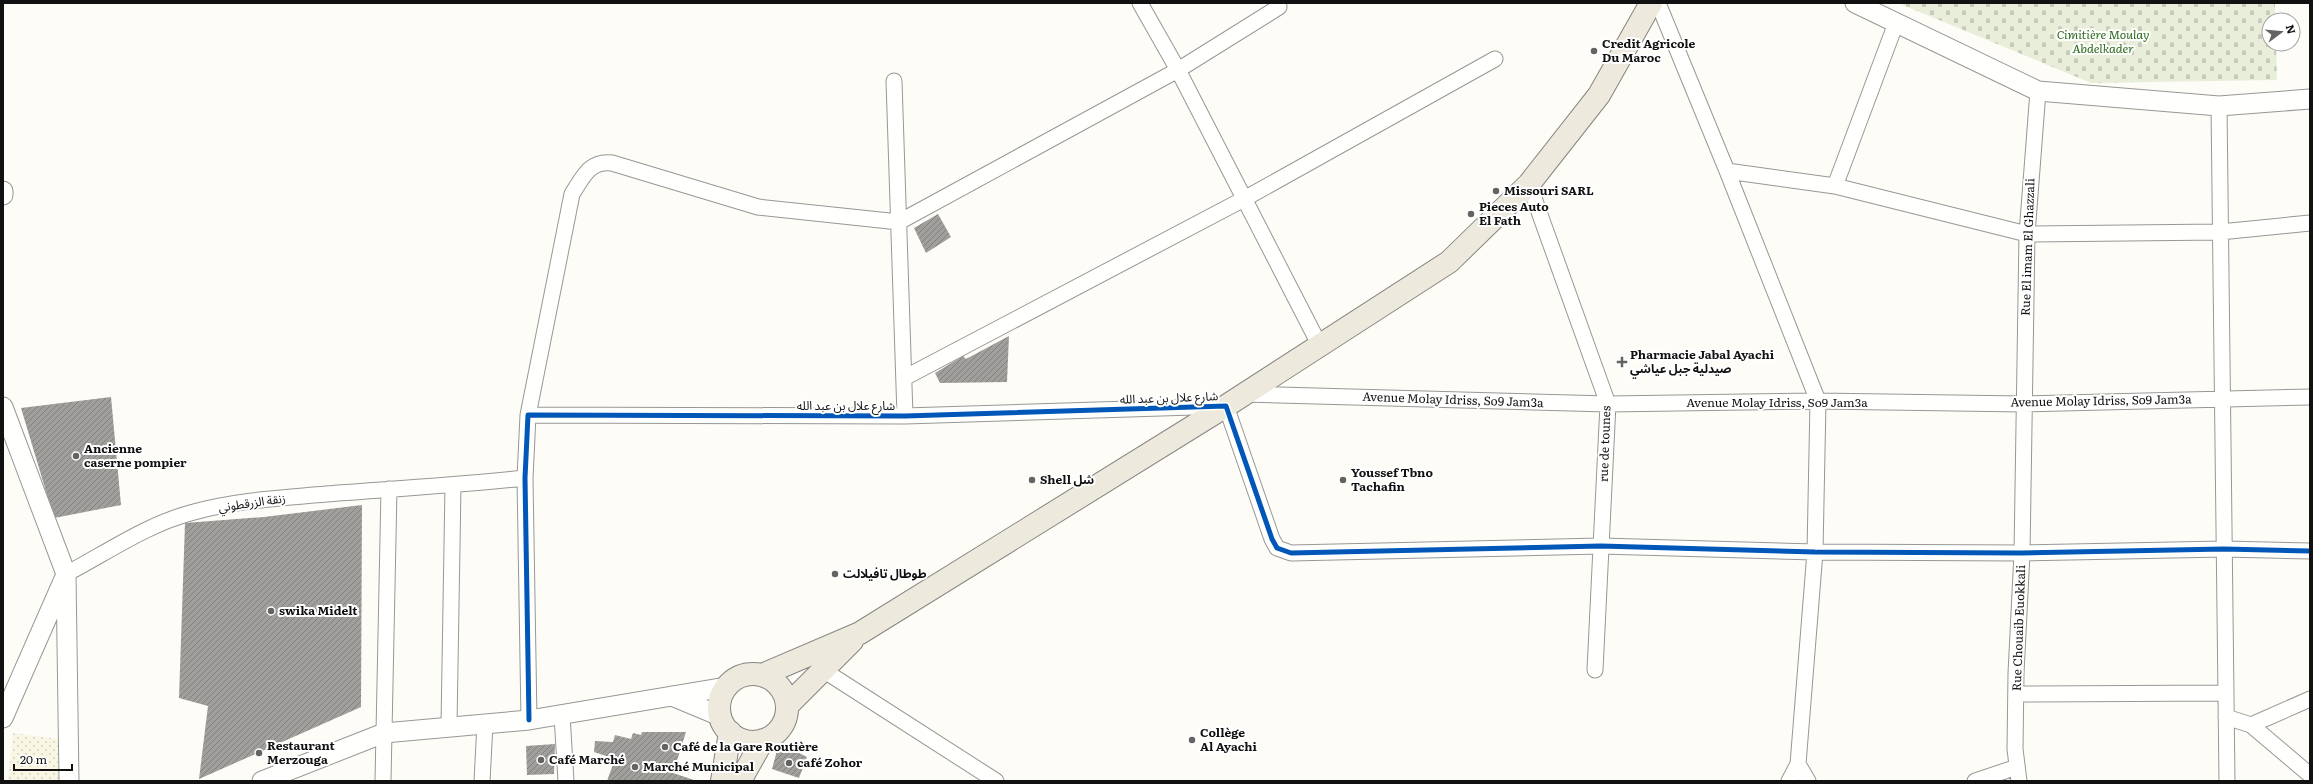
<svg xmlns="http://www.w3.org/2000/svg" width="2313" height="784" font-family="Literata,'Noto Sans Arabic',serif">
	<defs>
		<pattern id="farmland-dots" width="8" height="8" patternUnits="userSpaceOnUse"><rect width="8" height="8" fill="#f9f7e4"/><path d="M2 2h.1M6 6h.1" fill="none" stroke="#d4d3c3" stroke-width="1.8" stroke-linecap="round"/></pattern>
		<pattern id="cemetery-stones" width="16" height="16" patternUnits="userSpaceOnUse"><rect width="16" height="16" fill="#e9eedb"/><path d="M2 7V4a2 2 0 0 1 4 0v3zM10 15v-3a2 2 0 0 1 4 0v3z" fill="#c7cbbb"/></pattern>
		<pattern id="building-hatch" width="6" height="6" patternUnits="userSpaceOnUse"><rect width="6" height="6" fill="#a19f9c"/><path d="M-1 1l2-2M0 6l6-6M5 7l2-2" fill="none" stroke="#82807e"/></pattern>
	</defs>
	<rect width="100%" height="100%" fill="#fdfcf7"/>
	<path fill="url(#farmland-dots)" d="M13,733L59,739L58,781H8Z"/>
	<path fill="url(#cemetery-stones)" d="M1898,3H2275V20H2269V44H2276L2277,80L2091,83Z"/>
	<path fill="url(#building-hatch)" d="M938,214L951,237L926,253L914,228Z
		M1009,336L1007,382L940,383L935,373L963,356L966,359Z
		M111,397L121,505L54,518L21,408Z
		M362,505L361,707L199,779L208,706L179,698L185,523L264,517Z
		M642,732H686L673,773L697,781H607L615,759L594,752L595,741L613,742L615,735L631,739L633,733L641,735Z
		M779,743L807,757L799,778L772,769Z
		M555,744L554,774L527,775L526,746Z"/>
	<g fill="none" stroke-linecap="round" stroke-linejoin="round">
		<g stroke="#979795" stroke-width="17">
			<path id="minor" d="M1140,3L1178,70L1279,7
				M1658,3L1727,171L1818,401L1815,552L1798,764L1789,781
				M894,81L905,416
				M2219,106L2227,781
				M1727,171L1835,186L2027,234L2220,232L2310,223
				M1529,184L1608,404L1595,670
				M1835,186L1896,23
				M904,378L1244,199L1495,59
				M1244,394L1608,404L1818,401L2023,404L2310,397
				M528,415L572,194C583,177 590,160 612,163L758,207L899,222L1178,70L1320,346
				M66,574C108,552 147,524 194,512C237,500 282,498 326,494C392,489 459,485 525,478
				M823,670L996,781
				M2016,694L2226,693
				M562,715L566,781
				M2226,717L2251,725L2310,775
				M529,720L525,478L528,415L905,416L1226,406L1272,539L1277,548L1291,553L1601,546L1815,552L2022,553L2224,549L2310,551
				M2251,725L2310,699
				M449,726L453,485
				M1798,764L1808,781
				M383,781L389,489
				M482,781L485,724
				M1975,781L2017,767
				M2019,781L2015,749L2016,673L2022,553L2027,234L2038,91"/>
		</g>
		<g stroke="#979795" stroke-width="21">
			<path id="tertiary" d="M1855,3L2038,91L2219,106L2310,99
				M3,191V195
				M3,407L66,574L69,781
				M672,696L720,716
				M3,718L64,579
				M262,781L384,733L529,720L726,687"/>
		</g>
		<g stroke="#858482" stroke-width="24">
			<path id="primary" d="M719 708a34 34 0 1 1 68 0a34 34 0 1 1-68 0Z
				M762,675L860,633L1226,406L1449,262L1529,184L1599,95L1651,3
				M787,706L852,641
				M722,781L730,732
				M740,781L763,740"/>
		</g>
		<use href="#minor" stroke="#fffffe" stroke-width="15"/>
		<use href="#tertiary" stroke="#fffffe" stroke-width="19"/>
		<use href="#primary" stroke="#ede9dc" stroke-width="22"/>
		<g stroke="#fff" stroke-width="8">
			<path id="cycleway" d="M529,720L525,478L528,415L905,416L1226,406L1272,539L1277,548L1291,553L1601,546L1815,552L2022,553L2224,549L2310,551"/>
		</g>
		<use href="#cycleway" stroke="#0057b8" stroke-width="5"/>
	</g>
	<g fill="#646362" stroke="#fff" stroke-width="1.5">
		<circle cx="1594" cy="51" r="4"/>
		<circle cx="1496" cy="191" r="4"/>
		<circle cx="1471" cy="214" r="4"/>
		<path d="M1620 356h4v4h4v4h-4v4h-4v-4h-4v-4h4z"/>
		<circle cx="76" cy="456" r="4"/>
		<circle cx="1032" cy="480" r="4"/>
		<circle cx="1343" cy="480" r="4"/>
		<circle cx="835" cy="574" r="4"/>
		<circle cx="271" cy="611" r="4"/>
		<circle cx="1192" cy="740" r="4"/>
		<circle cx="665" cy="747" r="4"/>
		<circle cx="259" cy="753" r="4"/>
		<circle cx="541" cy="760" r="4"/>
		<circle cx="789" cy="763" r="4"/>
		<circle cx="635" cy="767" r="4"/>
	</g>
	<g text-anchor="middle" stroke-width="4" stroke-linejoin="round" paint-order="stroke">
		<g font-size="12" font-style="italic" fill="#2f6b1f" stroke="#fff">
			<text x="2103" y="39">Cimitière Moulay<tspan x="2103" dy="14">Abdelkader</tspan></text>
		</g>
		<g font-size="12" font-weight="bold" fill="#111" stroke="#fff" text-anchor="start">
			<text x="1602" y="48">Credit Agricole<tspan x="1602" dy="14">Du Maroc</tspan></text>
			<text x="1504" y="195">Missouri SARL</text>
			<text x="1479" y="211">Pieces Auto<tspan x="1479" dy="14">El Fath</tspan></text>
			<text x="1630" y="359">Pharmacie Jabal Ayachi<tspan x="1630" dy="14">صيدلية جبل عياشي</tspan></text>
			<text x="84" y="453">Ancienne<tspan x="84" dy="14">caserne pompier</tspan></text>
			<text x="1351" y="477">Youssef Tbno<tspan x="1351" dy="14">Tachafin</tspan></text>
			<text x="1040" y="484">Shell شل</text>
			<text x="843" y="578">طوطال تافيلالت</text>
			<text x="279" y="615">swika Midelt</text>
			<text x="1200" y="737">Collège<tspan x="1200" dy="14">Al Ayachi</tspan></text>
			<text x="267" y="750">Restaurant<tspan x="267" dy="14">Merzouga</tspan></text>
			<text x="673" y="751">Café de la Gare Routière</text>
			<text x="549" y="764">Café Marché</text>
			<text x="797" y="767">café Zohor</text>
			<text x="643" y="771">Marché Municipal</text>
		</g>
		<g font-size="12" fill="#111" stroke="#fff">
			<text transform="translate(2028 247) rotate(-88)" y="4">Rue El imam El Ghazzali</text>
			<text transform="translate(1169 398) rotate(-2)" y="4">شارع علال بن عبد الله</text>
			<text transform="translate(1453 400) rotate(2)" y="4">Avenue Molay Idriss, So9 Jam3a</text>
			<text transform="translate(2101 401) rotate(-1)" y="4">Avenue Molay Idriss, So9 Jam3a</text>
			<text x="1777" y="407">Avenue Molay Idriss, So9 Jam3a</text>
			<text x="846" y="410">شارع علال بن عبد الله</text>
			<text transform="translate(1605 444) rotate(-88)" y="4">rue de tounes</text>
			<text transform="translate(252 503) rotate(-8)" y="4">زنقة الزرقطوني</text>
			<text transform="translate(2019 628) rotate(-88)" y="4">Rue Chouaib Euokkali</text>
		</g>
	</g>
	<rect width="2313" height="784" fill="none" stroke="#111111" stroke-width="8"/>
	<g transform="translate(2281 32) rotate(74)"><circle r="19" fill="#ffffff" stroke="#a0a0a0"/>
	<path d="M0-3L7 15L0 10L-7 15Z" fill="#646362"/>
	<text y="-6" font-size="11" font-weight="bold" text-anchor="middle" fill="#111111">N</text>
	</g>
	<path d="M14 764v6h58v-6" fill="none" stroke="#111111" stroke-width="2"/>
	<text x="20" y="764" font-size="12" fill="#111111" stroke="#ffffff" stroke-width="3" paint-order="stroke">20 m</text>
</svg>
